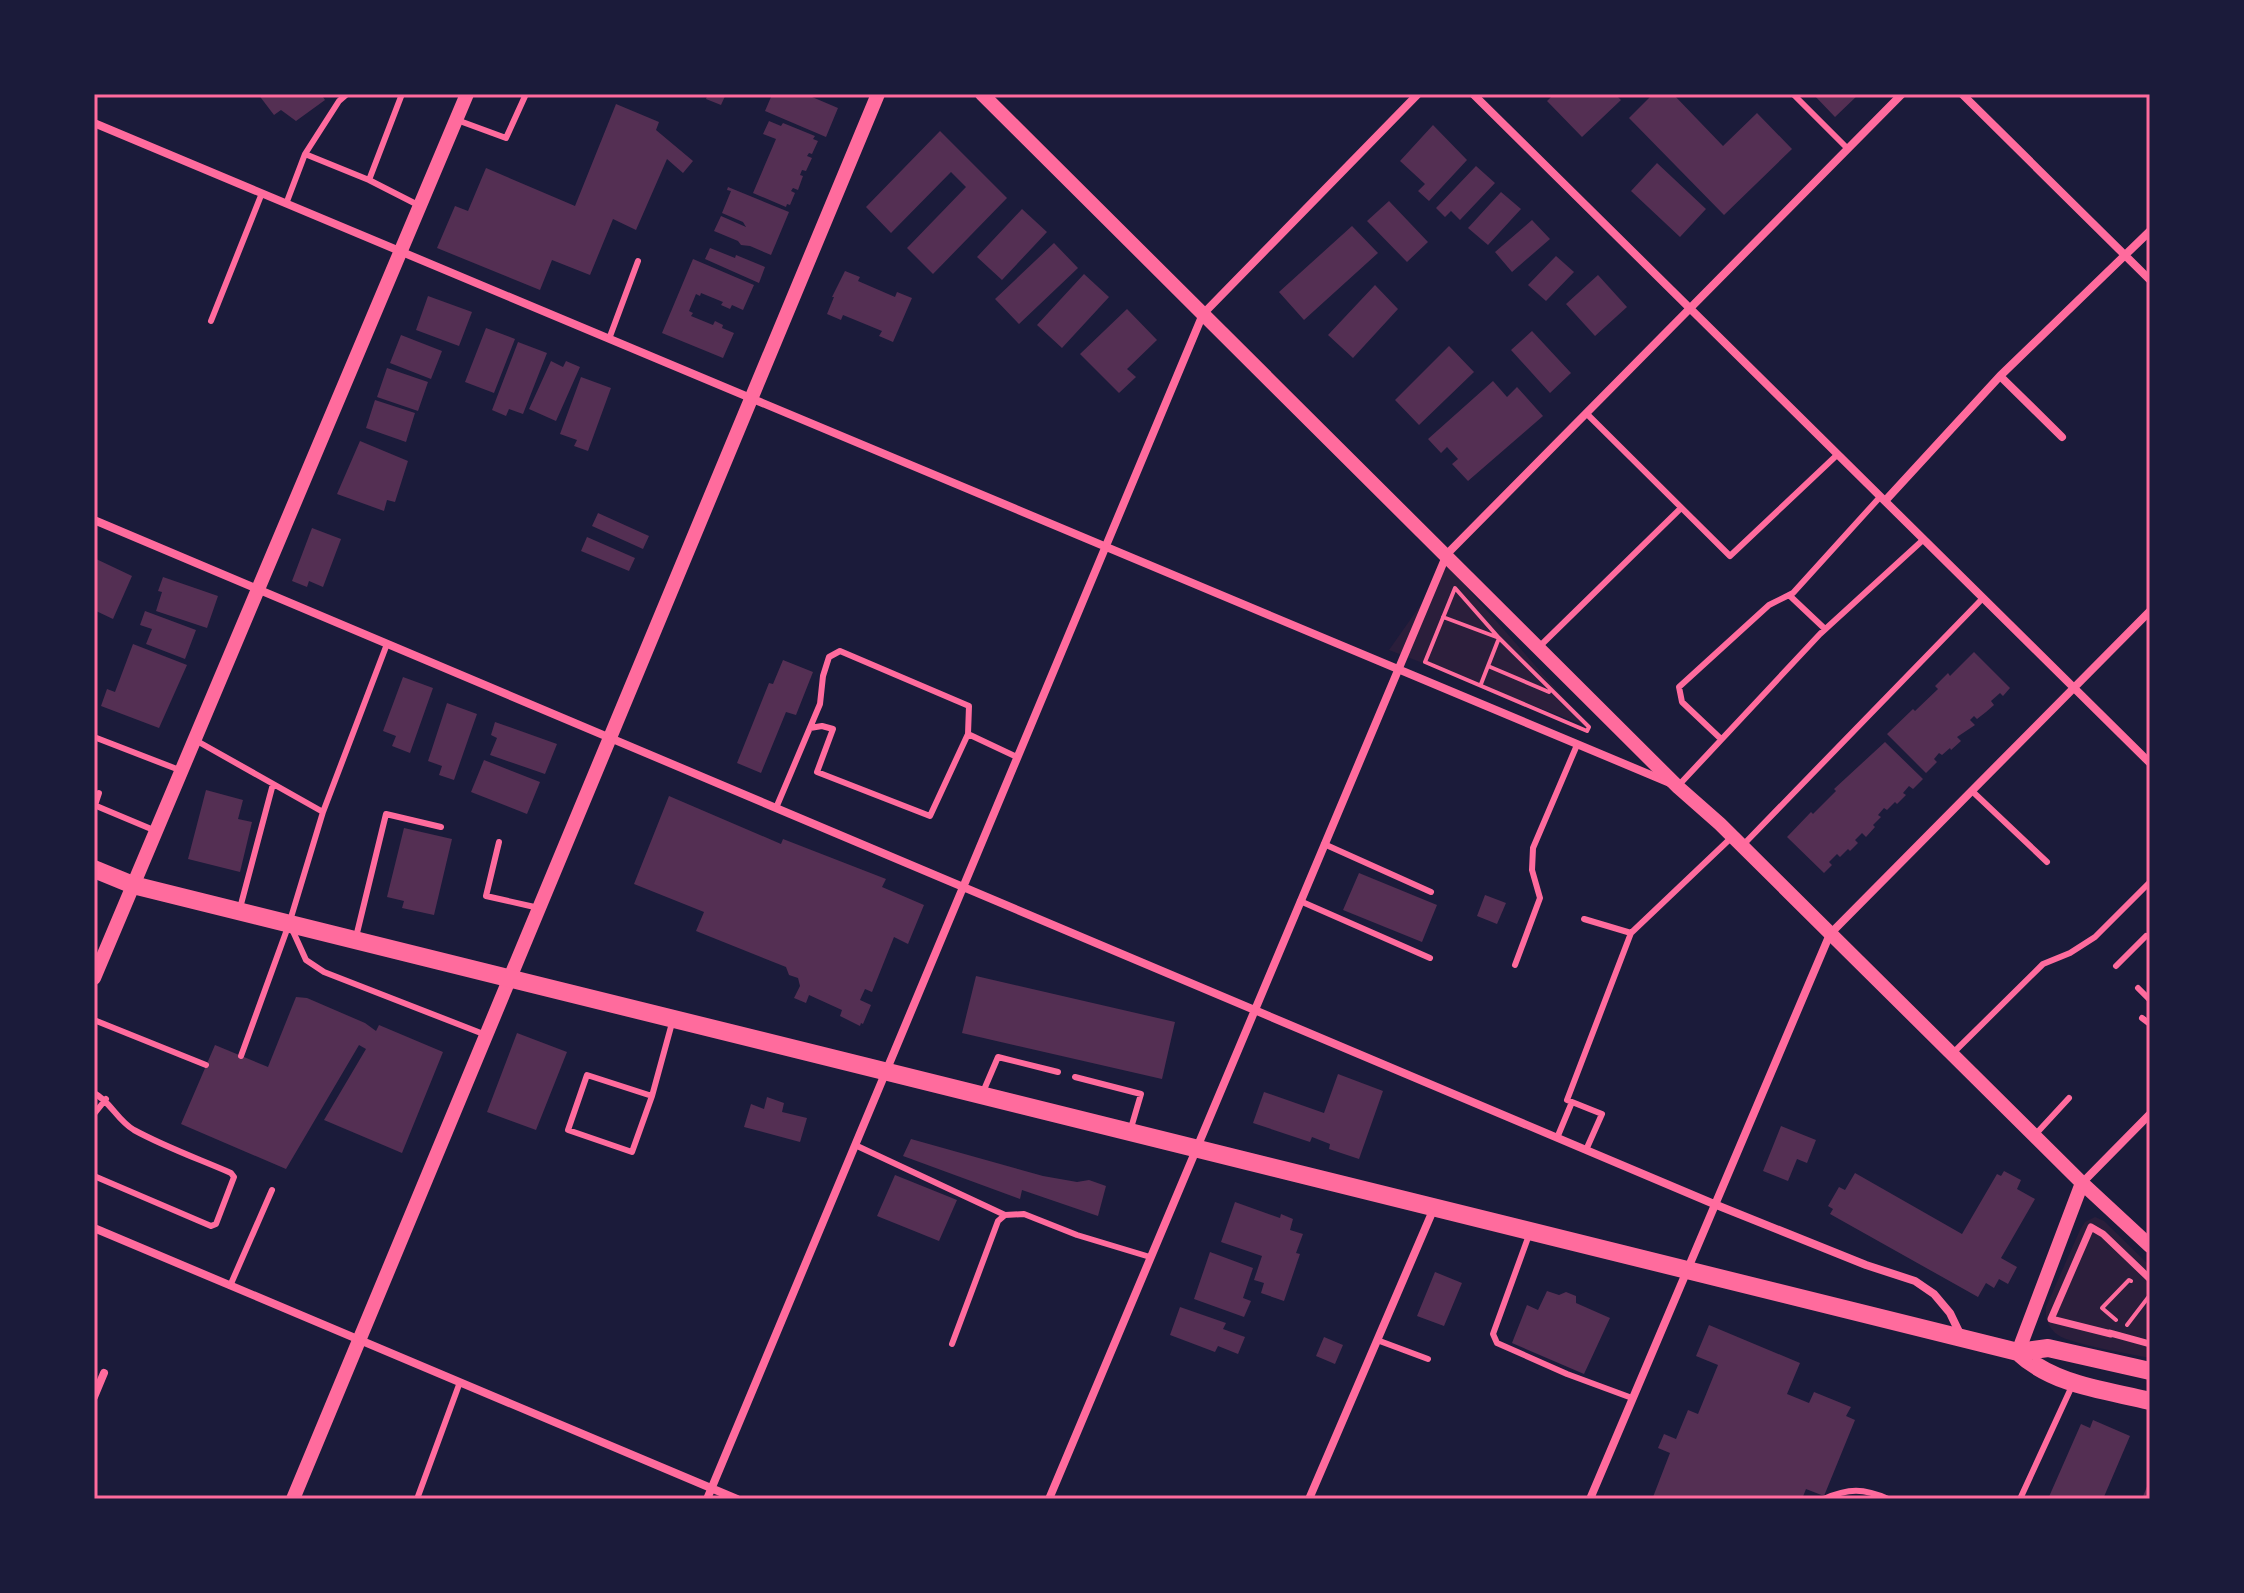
<svg xmlns="http://www.w3.org/2000/svg" width="2244" height="1593" font-family="Barlow,sans-serif">
	<rect width="100%" height="100%" fill="#1b1b3a"/>
	<path fill="#2a1e3b" d="M1448,566L1589,727L1389,650Z
		M2095,1217L2104,1221L2150,1266V1358C2131,1354 2070,1344 2058,1335C2048,1328 2045,1318 2046,1307L2080,1230L2085,1222Z"/>
	<path fill="#542f53" d="M258,94H321L325,100L296,121L281,110L274,115Z
		M708,94H726L721,105L706,99Z
		M765,94H805L838,108L826,137L765,111L771,97Z
		M1554,94H1615L1621,100L1582,137L1547,101Z
		M1653,94H1673L1723,146L1757,113L1792,149L1724,215L1629,118Z
		M1813,94H1859L1835,117Z
		M616,104L659,122L656,130L693,161L683,173L667,159L636,230L613,219L590,275L552,260L540,290L437,248L455,206L468,211L486,168L575,206Z
		M769,121L781,126L783,123L815,136L813,139L818,141L812,154L809,153L807,156L812,158L806,171L802,170L800,175L803,176L798,190L793,188L791,191L795,193L790,205L787,204L786,207L753,193L776,139L763,134Z
		M1433,125L1467,160L1429,201L1418,191L1425,184L1400,161Z
		M940,131L1007,198L933,274L907,248L966,187L951,172L891,233L866,207Z
		M1657,163L1706,209L1680,237L1631,191Z
		M1476,166L1495,183L1460,220L1451,211L1445,217L1436,208Z
		M728,187L789,212L771,255L750,246L741,245L738,241L714,231L721,216L746,227L743,222L722,213L731,191L727,190Z
		M1501,192L1521,209L1488,245L1468,228Z
		M1389,201L1428,242L1407,262L1367,221Z
		M1022,209L1047,232L1002,280L977,257Z
		M1532,220L1550,239L1512,272L1495,252Z
		M1352,226L1378,253L1304,320L1279,292Z
		M1054,243L1078,268L1019,324L995,299Z
		M710,248L735,258L736,255L765,267L759,283L705,259Z
		M1556,256L1574,272L1546,301L1528,285Z
		M693,259L754,285L743,310L732,305L730,309L721,305L723,302L701,293L700,296L696,294L689,311L693,313L691,316L713,325L715,321L723,325L722,328L734,333L723,358L662,333Z
		M845,271L860,277L858,281L895,297L897,292L912,298L893,342L879,336L882,331L843,315L841,320L827,314L834,297H832Z
		M1084,274L1109,297L1062,348L1037,325Z
		M1598,275L1627,307L1595,336L1566,304Z
		M1375,285L1398,309L1353,358L1328,335Z
		M428,296L472,312L459,346L416,330Z
		M1127,309L1157,340L1127,369L1136,377L1119,393L1080,354Z
		M486,328L515,339L494,393L465,382Z
		M1532,331L1571,373L1550,393L1511,350Z
		M401,335L442,351L431,379L390,363Z
		M518,342L547,353L523,414L509,409L506,416L492,410Z
		M1449,346L1474,372L1419,425L1395,400Z
		M551,361L563,367L566,361L580,367L556,421L529,409Z
		M387,368L428,382L418,411L377,397Z
		M581,377L611,388L588,451L574,446L577,440L560,434Z
		M1493,381L1507,397L1517,387L1543,416L1468,481L1452,464L1458,459L1447,447L1441,453L1428,439Z
		M375,400L415,413L406,442L366,428Z
		M360,441L408,461L395,502L387,500L384,511L337,494Z
		M598,513L649,536L643,549L592,526Z
		M312,528L341,539L323,587L309,581L307,587L292,581Z
		M587,537L635,558L629,571L581,551Z
		M94,558L132,576L113,619L94,610Z
		M163,577L218,596L207,628L156,611L162,592L158,591Z
		M145,611L196,630L185,659L146,644L152,629L140,625Z
		M133,644L187,665L159,728L101,706L107,689L115,692Z
		M1974,652L2010,688L2003,696L2000,693L1991,701L1994,705L1986,712L1977,719L1974,716L1970,720L1975,725L1957,737L1961,741L1951,750L1950,748L1942,755L1939,753L1934,759L1937,762L1926,773L1887,734L1913,709L1915,711L1938,689L1935,686L1948,673L1950,676Z
		M783,660L813,672L796,715L786,712L761,773L737,763L769,683L773,684Z
		M403,677L433,688L410,753L392,746L396,736L383,731Z
		M447,703L477,714L454,780L439,775L442,766L428,761Z
		M495,722L557,744L545,774L490,755L497,738L491,735Z
		M1885,742L1923,779L1913,789L1909,786L1903,793L1906,795L1897,804L1895,802L1887,810L1884,808L1878,815L1881,817L1873,825L1875,827L1866,837L1862,833L1855,840L1858,843L1850,851L1848,849L1840,857L1837,854L1829,862L1832,865L1824,873L1787,837L1811,812L1813,814L1836,791L1834,789Z
		M484,760L540,782L527,814L471,792Z
		M206,790L243,800L238,819L252,822L240,872L188,859Z
		M669,796L781,844L783,839L886,879L882,887L924,905L908,944L894,937L872,992L865,989L860,1000L871,1005L863,1024L861,1023L860,1026L840,1016L842,1010L809,995L806,1003L794,998L800,986L798,978L789,975L786,967L696,931L704,912L634,884Z
		M404,828L452,839L434,915L402,908L404,901L387,897Z
		M1359,873L1437,905L1422,942L1343,910Z
		M1485,895L1506,903L1497,924L1477,916Z
		M976,976L1175,1022L1162,1079L962,1033Z
		M296,997L307,998L365,1023L376,1031L379,1025L443,1052L402,1153L324,1120L366,1049L359,1045L286,1169L181,1124L215,1045L268,1067Z
		M517,1033L567,1052L536,1130L487,1112Z
		M1338,1074L1383,1091L1359,1159L1329,1149L1330,1144L1312,1137L1310,1142L1253,1123L1264,1092L1324,1113Z
		M767,1097L784,1103L782,1112L807,1118L800,1142L744,1127L751,1104L764,1109Z
		M1781,1126L1816,1140L1807,1163L1797,1159L1788,1181L1763,1171Z
		M911,1139L1043,1176L1077,1182L1089,1180L1106,1186L1098,1216L1022,1190L1020,1199L903,1156Z
		M2004,1171L2021,1180L2017,1189L2035,1199L2001,1258L2017,1267L2008,1284L1999,1279L1994,1288L1986,1283L1978,1297L1830,1214L1833,1209L1828,1206L1839,1187L1845,1190L1855,1173L1962,1234L1997,1174L2001,1176Z
		M895,1175L957,1200L939,1241L877,1216Z
		M1235,1202L1280,1218L1281,1214L1293,1219L1290,1230L1303,1234L1296,1253L1300,1254L1284,1301L1261,1293L1264,1283L1254,1280L1262,1256L1221,1242Z
		M1210,1252L1253,1268L1243,1298L1251,1301L1244,1317L1194,1299Z
		M1435,1272L1462,1283L1444,1326L1417,1316Z
		M1547,1291L1559,1295L1566,1292L1576,1296V1303L1610,1318L1584,1374L1512,1343L1527,1305L1538,1310Z
		M1180,1307L1226,1323L1223,1329L1245,1337L1238,1354L1218,1346L1215,1352L1170,1335Z
		M1709,1325L1800,1363L1787,1394L1809,1403L1814,1392L1851,1407L1846,1416L1855,1420L1824,1496L1806,1489L1802,1499H1659L1653,1497L1670,1453L1658,1448L1664,1434L1676,1439L1688,1410L1698,1414L1718,1365L1696,1356Z
		M1324,1337L1343,1345L1335,1364L1316,1356Z
		M2093,1420L2130,1436L2103,1499H2048L2081,1424L2090,1428Z
		M2150,1479V1499H2142Z"/>
	<g fill="none" stroke-linecap="round" stroke-linejoin="round">
		<path stroke="#ff6b9d" stroke-width="4" d="M1455,588L1499,638L1589,727L1587,731L1425,662Z
			M1443,617L1499,638L1488,666
			M1481,684L1488,666L1549,692
			M2116,1320L2102,1308L2129,1280L2131,1281
			M2127,1325L2150,1295"/>
		<path stroke="#ff6b9d" stroke-width="6" d="M347,94L339,101L305,154L369,180
			M402,94L369,180L420,206
			M1793,94L1848,149
			M457,120L506,138L526,94
			M286,204L305,154
			M211,321L262,193
			M609,339L638,261
			M1586,413L1730,556L1838,454
			M1789,595L1825,629
			M1540,646L1681,508
			M810,728L822,726L833,729L817,772L930,816L968,734
			M94,737L182,771
			M1721,739L1682,702L1679,687L1769,605L1793,593L1880,497
			M197,741L323,812L387,644
			M1678,786L1820,634L1924,539
			M1972,791L2047,862
			M94,805L156,831
			M95,805L99,793
			M776,808L820,704L823,676L829,657L840,651L969,706L968,734L1017,757
			M499,842L486,896L539,908
			M1324,844L1431,892
			M1743,845L1983,598
			M1300,901L1430,958
			M240,908L273,784
			M1584,919L1631,933
			M291,927L306,960L324,972L486,1035
			M356,937L386,814L441,827
			M1515,965L1540,898L1532,870L1533,848L1577,745
			M2116,966L2146,936
			M2138,988L2150,1000
			M2142,1018L2150,1024
			M94,1020L206,1065
			M1952,1054L2043,964L2070,953L2095,937L2150,882
			M241,1056L289,924L323,812
			M1075,1077L1141,1094L1131,1128
			M983,1092L998,1057L1058,1072
			M94,1093C111,1102 117,1120 134,1130C165,1147 199,1159 231,1173L234,1177L216,1224L211,1226L94,1176
			M652,1096L587,1075L568,1130L632,1152L652,1096L672,1023
			M94,1114L106,1099
			M2034,1136L2069,1098
			M1557,1138L1572,1102
			M855,1145L1005,1215
			M1586,1150L1602,1114L1567,1100L1631,933L1732,837
			M1529,1235L1493,1334L1497,1343L1567,1374L1632,1398
			M230,1286L272,1190
			M1377,1340L1428,1359
			M952,1344L998,1221L1005,1215L1024,1214L1077,1235L1150,1257
			M417,1499L460,1382
			M1824,1499C1848,1488 1864,1488 1888,1499
			M2020,1499L2072,1386"/>
		<path stroke="#ff6b9d" stroke-width="7" d="M2110,1333L2150,1344
			M2111,1334L2051,1319L2091,1227L2103,1234L2150,1279"/>
		<path stroke="#ff6b9d" stroke-width="8" d="M1473,94L2150,763
			M1962,94L2150,280
			M94,123L1670,783
			M2000,376L2062,437
			M1885,501L2000,376L2150,231
			M94,520L1714,1204L1866,1265L1915,1281L1934,1294L1950,1313L1962,1338
			M2082,1183L2150,1114
			M94,1228L737,1499
			M94,1397L104,1373
			M707,1499L1203,314L1418,94
			M1049,1499L1447,554L1902,94
			M1309,1499L1434,1208
			M1590,1499L1830,934L2150,611"/>
		<path stroke="#ff6b9d" stroke-width="14" d="M982,94L1678,787L1720,824L2082,1183L2150,1246
			M94,978L467,94
			M2018,1352L2082,1183
			M293,1499L878,94"/>
		<path stroke="#ff6b9d" stroke-width="18" d="M94,869L133,885L2018,1352L2048,1348L2150,1371
			M2018,1352C2053,1385 2105,1390 2150,1401"/>
	</g>
	<rect width="2244" height="1593" fill="none" stroke="#1b1b3a" stroke-width="192"/>
	<rect x="96" y="96" width="2052" height="1401" fill="none" stroke="#ff6b9d" stroke-width="3"/>
</svg>
